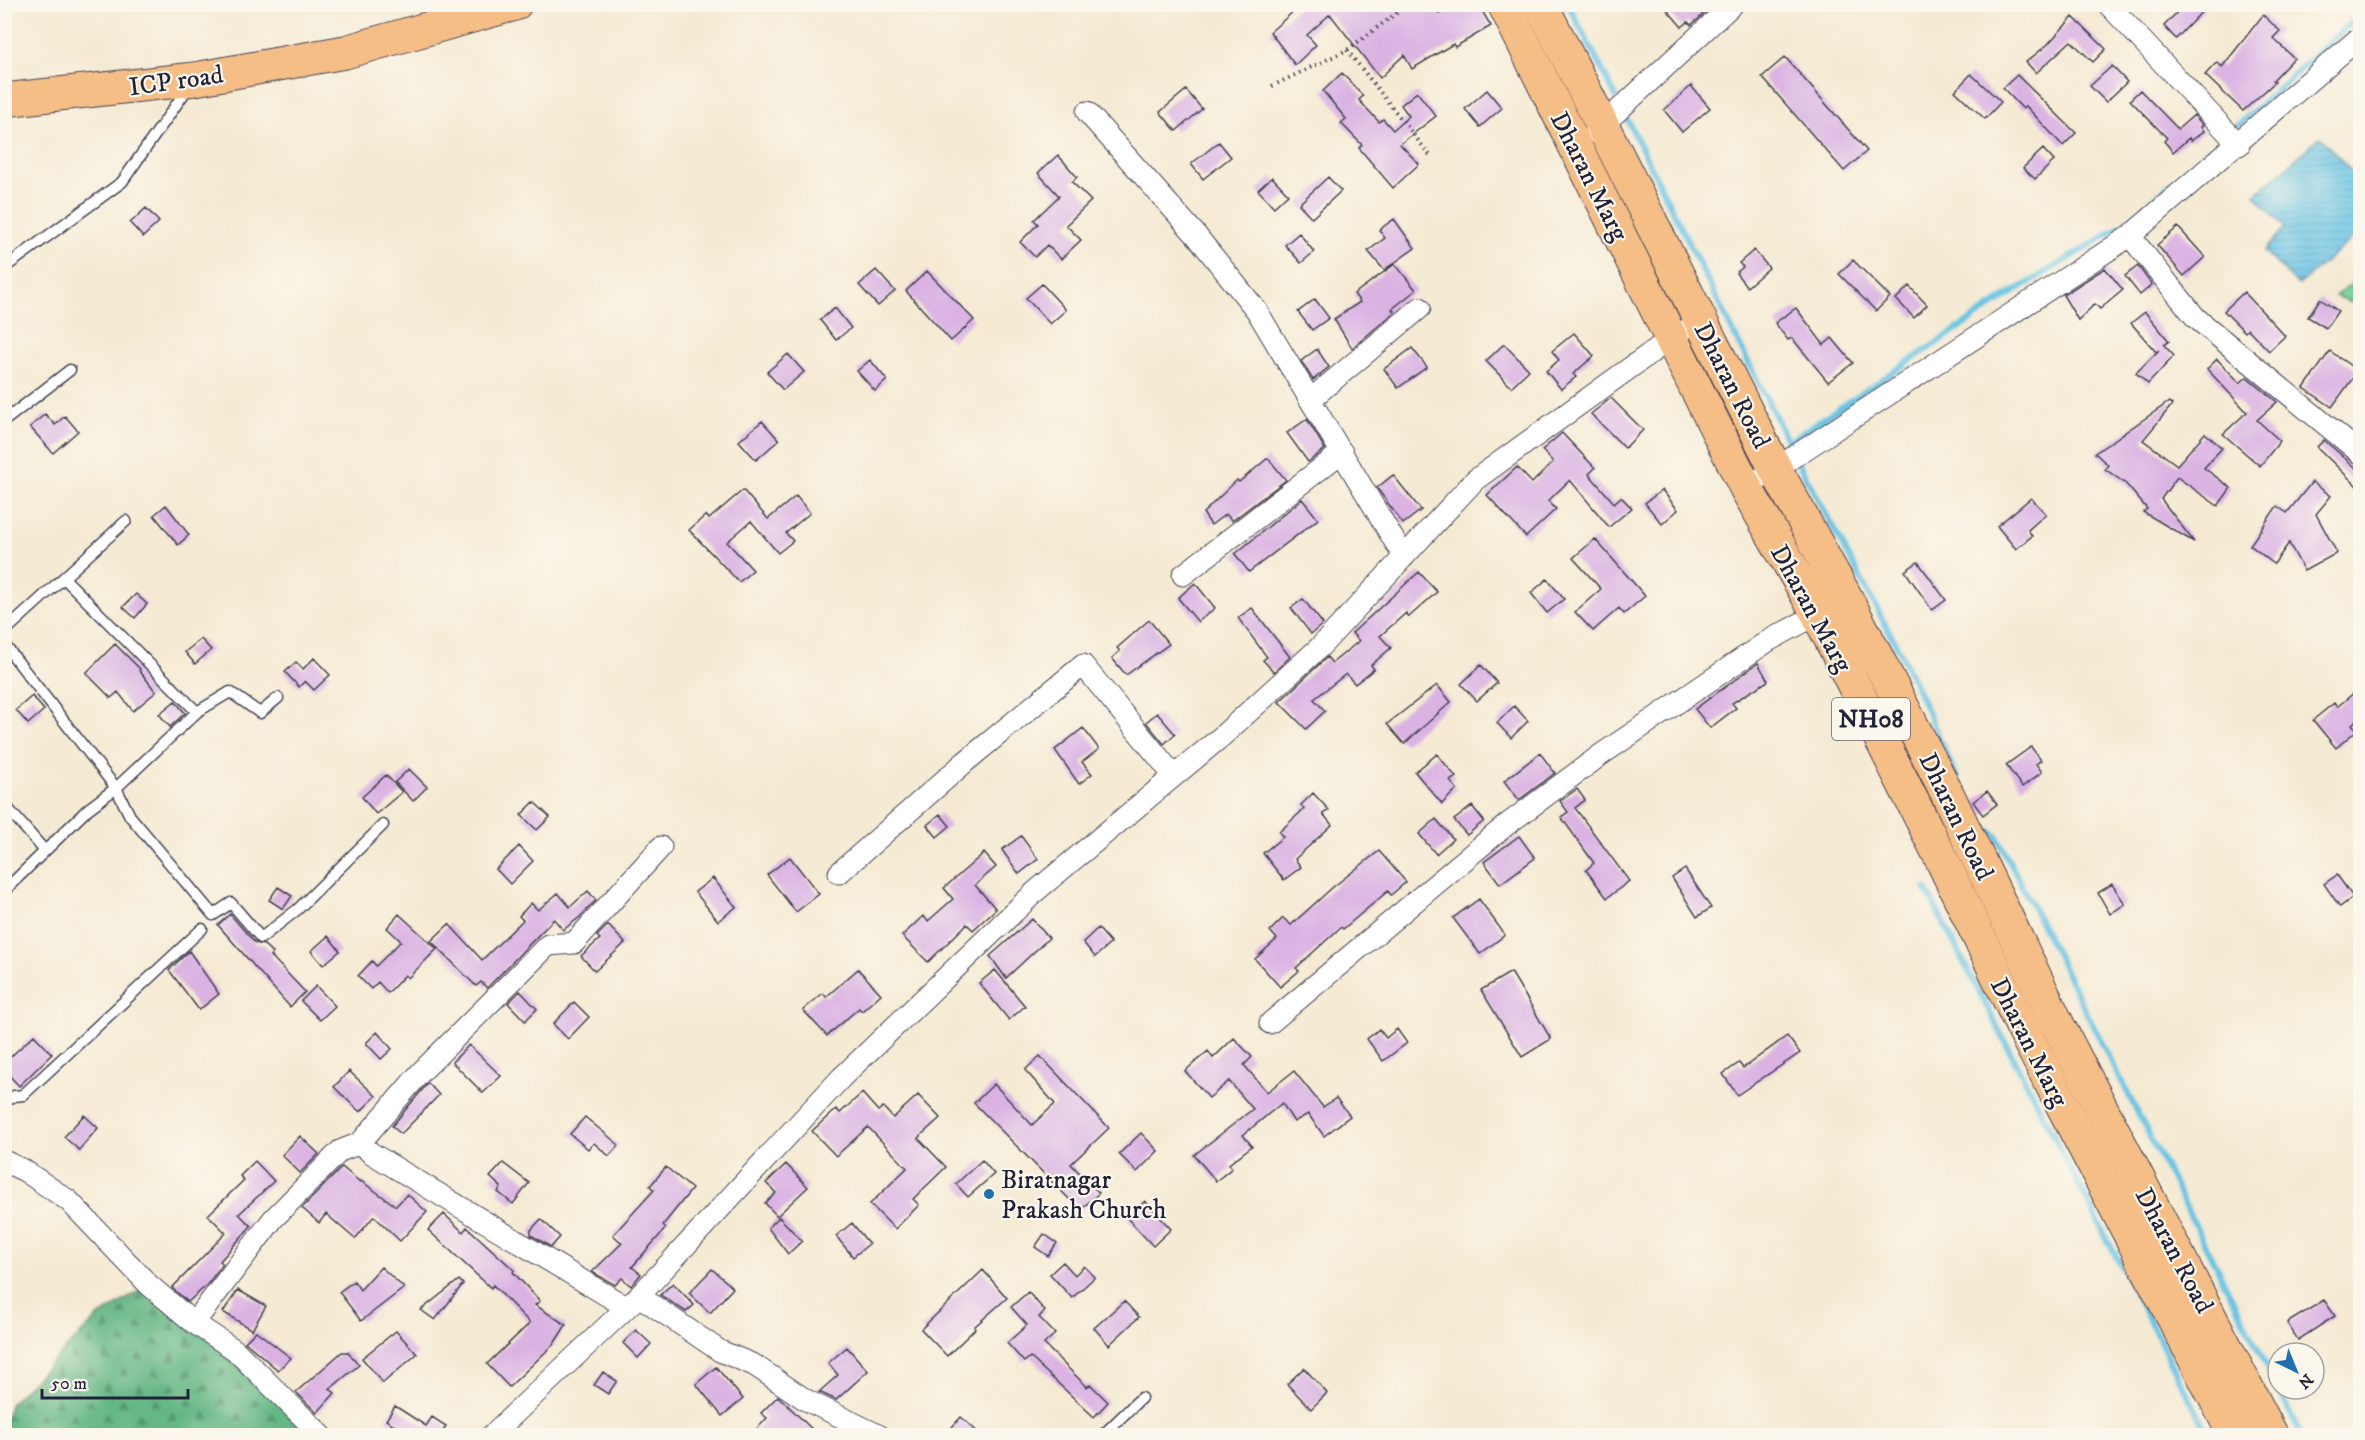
<svg xmlns="http://www.w3.org/2000/svg" width="2365" height="1440" font-family="'IM FELL DW Pica',serif">
	<defs>
		<pattern id="forest-firs" width="22" height="20" patternUnits="userSpaceOnUse" patternTransform="scale(1.5)"><rect width="22" height="20" fill="#65b784"/><path d="M5 1l3.5 6h-7zM16 11l3.5 6h-7z" fill="#53946d"/></pattern>
		<pattern id="water-rules" width="6" height="5" patternUnits="userSpaceOnUse" patternTransform="scale(1.5)"><rect width="6" height="5" fill="#67c4e5"/><path d="M0 2.5h6" fill="none" stroke="#59a8c5"/></pattern>
	</defs>
	<rect width="100%" height="100%" fill="#fbf7ec"/>
	<filter id="ink" filterUnits="userSpaceOnUse"><feTurbulence type="fractalNoise" baseFrequency=".0167" numOctaves="2"/><feDisplacementMap in="SourceGraphic" scale="12" xChannelSelector="R" yChannelSelector="G"/><feConvolveMatrix kernelMatrix="1 2 1 2 8 2 1 2 1" color-interpolation-filters="sRGB"/></filter>
	<filter id="wash" filterUnits="userSpaceOnUse"><feTurbulence type="fractalNoise" baseFrequency=".008" numOctaves="4" result="noise"/><feDisplacementMap in="SourceGraphic" scale="24" xChannelSelector="R" yChannelSelector="G"/><feGaussianBlur stdDeviation="1.35" result="paint"/><feColorMatrix in="noise" values="0 0 0 0 0 0 0 0 0 0 0 0 0 0 0 0 0 1.4 0 .05"/><feComposite in="paint" operator="in"/></filter>
	<g filter="url(#wash)">
		<rect width="100%" height="100%" fill="#f5ead3"/>
		<path fill="#7cd69d" stroke="#4f7c6c" stroke-width="1.5" d="M2360,278V305L2335,296Z"/>
		<path fill="url(#forest-firs)" stroke="#446c60" stroke-width="1.5" d="M149,1285L322,1436H5V1419L11,1403L98,1317Z"/>
		<path fill="url(#water-rules)" stroke="#447390" stroke-width="1.5" d="M2320,137L2360,181V232L2298,285L2264,251L2285,228L2255,195Z"/>
		<g fill="none" stroke-linecap="round" stroke-linejoin="round">
			<path stroke="#67c4e5" stroke-width="6" d="M1568,4L1616,97
				M1627,119L1788,442L2010,294L2128,222L2218,143
				M2237,126L2360,15
				M1799,464L1899,650L1958,779
				M1964,791L1982,826L1996,835L2278,1388
				M1926,889L2209,1436
				M2278,1389L2302,1436"/>
		</g>
		<g id="blocks">
			<path fill="#dab3e3" d="M1302,4H1432L1439,13L1454,4H1478L1491,26L1455,47L1453,44L1412,69L1404,55L1380,78L1330,14L1307,35L1316,45L1295,65L1270,32Z
				M1662,4H1708L1700,11L1703,15L1691,25L1688,22L1682,27Z
				M2185,4H2209L2176,39L2164,26Z
				M2263,15L2280,31L2273,38L2294,58L2273,80L2275,82L2243,111L2205,75L2217,62L2222,67Z
				M2073,17L2106,49L2093,62L2071,41L2036,73L2026,62L2047,45Z
				M1785,57L1867,151L1844,171L1762,77Z
				M2112,66L2127,82L2106,102L2090,86Z
				M1342,73L1363,96L1359,100L1379,122L1383,119L1393,130L1409,116L1401,105L1417,92L1436,116L1400,144L1419,164L1393,188L1359,148L1362,145L1341,123L1346,119L1323,91Z
				M1971,74L2001,102L1985,119L1955,91Z
				M2017,75L2076,133L2063,146L2026,106L2023,109L2003,88Z
				M1691,86L1710,108L1682,132L1664,110Z
				M1186,90L1202,109L1176,131L1160,112Z
				M1487,90L1502,108L1480,127L1465,109Z
				M2140,90L2178,129L2194,115L2203,125L2201,127L2204,131L2191,141L2189,138L2173,152L2164,141L2167,138L2130,100Z
				M1219,142L1231,157L1203,179L1191,164Z
				M2043,149L2054,161L2035,179L2023,168Z
				M1058,155L1077,177L1072,182L1091,201L1066,225L1081,240L1061,259L1047,245L1035,257L1020,242L1038,224L1034,220L1059,196L1038,173Z
				M1272,177L1288,194L1274,207L1258,190Z
				M1328,177L1341,191L1312,218L1299,204Z
				M146,208L159,222L143,237L130,223Z
				M1394,219L1415,248L1384,270L1368,251L1385,238L1379,230Z
				M2178,227L2205,257L2184,276L2157,245Z
				M1299,233L1314,252L1301,263L1285,245Z
				M1754,250L1769,268L1747,287L1736,273L1743,267L1739,263Z
				M1853,260L1890,297L1876,311L1839,274Z
				M1395,264L1416,290L1392,309L1395,312L1352,348L1334,319L1360,302L1354,294Z
				M2138,266L2152,285L2140,295L2125,276Z
				M2105,268L2123,290L2100,309L2095,304L2078,320L2063,295Z
				M876,270L895,291L878,306L859,285Z
				M927,271L974,320L951,341L906,291Z
				M1042,284L1066,310L1050,324L1026,298Z
				M1909,286L1927,305L1914,318L1896,299Z
				M2244,292L2285,336L2269,351L2248,329L2245,332L2224,311Z
				M1315,299L1329,318L1312,330L1298,312Z
				M2320,299L2338,311L2326,328L2308,317Z
				M835,308L851,328L836,340L820,320Z
				M1796,308L1824,345L1832,338L1853,363L1828,382L1792,338L1788,340L1775,323Z
				M2145,312L2169,341L2164,345L2174,356L2148,384L2136,373L2159,350L2156,352L2131,323Z
				M1574,333L1594,356L1573,374L1576,377L1561,389L1546,371L1559,360L1552,351Z
				M1504,344L1529,370L1511,387L1486,361Z
				M1412,348L1427,367L1398,388L1384,369Z
				M1317,349L1329,367L1313,380L1301,361Z
				M2330,351L2358,371L2332,407L2304,388Z
				M788,354L804,372L783,390L767,372Z
				M2217,359L2240,383L2247,377L2277,402L2257,420L2280,441L2260,466L2223,434L2247,412L2207,369Z
				M870,360L887,380L875,391L857,371Z
				M1611,398L1643,430L1625,448L1591,414Z
				M2169,402L2172,405L2143,440L2177,465L2205,433L2222,448L2204,468L2231,488L2218,506L2177,477L2161,499L2194,542L2143,512L2147,509L2126,484L2105,469L2108,465L2095,453Z
				M45,414L55,425L65,416L78,431L53,453L30,427Z
				M1307,419L1325,449L1308,462L1287,433Z
				M762,421L779,440L756,460L739,441Z
				M1562,433L1595,468L1589,474L1614,503L1621,497L1632,508L1609,527L1570,480L1548,501L1556,509L1526,537L1487,495L1517,467L1532,483L1553,462L1542,450Z
				M2324,440L2361,472V483L2357,486L2317,447Z
				M1268,458L1286,480L1232,521L1226,514L1211,525L1203,513L1237,480L1239,482Z
				M1393,475L1421,510L1403,524L1377,488Z
				M2312,482L2331,496L2316,514L2337,553L2304,571L2289,543L2274,564L2250,545L2277,506L2287,513Z
				M743,490L768,519L796,496L810,513L786,533L793,541L778,553L751,521L727,542L753,570L739,582L689,530L706,515L709,519Z
				M1662,490L1678,510L1662,524L1645,503Z
				M2031,498L2046,514L2028,530L2032,536L2016,549L1997,526Z
				M1302,499L1318,519L1249,572L1235,554Z
				M166,505L189,535L178,545L154,515Z
				M1595,539L1645,596L1624,614L1619,608L1593,631L1575,612L1601,589L1573,558Z
				M1918,562L1946,600L1932,610L1905,571Z
				M1419,572L1437,592L1409,617L1406,613L1380,636L1391,648L1371,665L1374,669L1355,684L1346,674L1314,699L1325,711L1306,729L1279,702L1327,657L1332,663L1359,641L1352,633Z
				M1547,579L1564,599L1547,613L1531,593Z
				M1195,583L1215,608L1198,622L1178,598Z
				M136,594L147,604L135,618L123,607Z
				M1303,599L1323,624L1311,634L1291,608Z
				M1252,608L1290,657L1274,672L1263,660L1267,657L1238,618Z
				M1149,620L1169,644L1126,675L1112,658L1120,651L1117,648Z
				M201,639L211,650L195,664L185,652Z
				M115,644L140,669L139,670L156,692L133,711L118,692L111,698L86,673Z
				M314,658L330,675L314,690L305,681L299,687L285,672L296,662L303,669Z
				M1758,663L1768,681L1732,703L1736,708L1710,728L1695,709Z
				M1481,665L1497,683L1477,701L1461,684Z
				M1437,685L1451,702L1404,744L1387,724Z
				M2361,687V716L2352,724L2357,730L2336,748L2313,720L2334,703L2337,707Z
				M32,696L44,710L28,724L16,710Z
				M175,701L185,713L170,727L159,714Z
				M1514,706L1528,721L1511,738L1497,723Z
				M1157,713L1175,734L1164,744L1146,722Z
				M1083,728L1099,749L1082,762L1092,774L1079,784L1055,750Z
				M2031,747L2041,760L2036,764L2042,772L2022,787L2006,765Z
				M1540,753L1555,773L1519,800L1504,781Z
				M1437,754L1456,777L1450,781L1457,789L1442,804L1415,772Z
				M409,769L427,787L413,801L395,782Z
				M386,775L402,792L376,814L362,797Z
				M1577,789L1585,800L1575,808L1629,881L1607,898L1586,870L1594,863L1561,817L1568,812L1560,801Z
				M1987,791L1997,804L1983,815L1973,802Z
				M1313,793L1329,810L1323,814L1332,825L1295,859L1301,867L1284,880L1263,853L1283,837L1279,832L1304,809L1301,805Z
				M534,802L550,817L537,830L521,815Z
				M1472,806L1484,821L1467,835L1454,820Z
				M940,814L950,826L937,837L927,825Z
				M1436,819L1453,839L1436,854L1419,834Z
				M1021,836L1038,859L1019,874L1002,850Z
				M1519,836L1535,858L1500,884L1484,862Z
				M519,846L533,861L510,884L496,869Z
				M1379,851L1406,882L1391,895L1388,891L1343,929L1341,927L1296,968L1299,971L1280,987L1255,959L1277,939L1270,931L1283,918L1291,925L1333,887Z
				M984,853L996,867L975,885L996,909L973,930L967,924L928,962L902,936L923,916L928,921L953,899L944,888Z
				M790,857L819,894L796,912L767,875Z
				M1685,869L1711,908L1697,917L1672,878Z
				M2337,875L2353,897L2340,907L2324,884Z
				M713,878L736,907L718,921L695,892Z
				M2112,884L2125,904L2110,914L2098,893Z
				M278,887L292,896L283,909L269,900Z
				M588,891L596,900L580,917L563,930L554,919L487,988L481,982L476,986L431,941L449,924L482,960L523,920L519,916L531,903L538,910L558,893L570,907Z
				M1479,899L1505,935L1480,954L1453,918Z
				M230,914L255,943L264,945L273,953L271,956L305,992L290,1007L218,925Z
				M399,914L437,949L408,978L405,975L388,993L378,982L371,989L358,976L372,961L376,966L401,941L387,928Z
				M1032,919L1049,938L1006,978L990,956Z
				M608,925L625,943L595,971L581,956L600,939L597,936Z
				M1098,928L1111,943L1095,957L1083,942Z
				M328,936L340,951L323,965L311,951Z
				M189,951L219,994L199,1010L169,970Z
				M858,969L881,994L862,1011L859,1008L827,1036L803,1010L823,993L826,997Z
				M995,970L1025,1006L1009,1020L979,983Z
				M1511,972L1551,1039L1522,1057L1481,990Z
				M316,986L335,1006L320,1020L301,1001Z
				M520,991L537,1009L525,1021L508,1003Z
				M574,1002L589,1017L568,1039L553,1024Z
				M1379,1029L1386,1038L1397,1029L1407,1043L1383,1061L1367,1039Z
				M377,1032L392,1049L381,1059L366,1043Z
				M34,1035L52,1054L19,1086L4,1070V1063Z
				M1787,1036L1800,1053L1737,1095L1723,1074L1739,1063L1743,1068Z
				M1234,1038L1252,1057L1244,1065L1267,1092L1294,1071L1323,1107L1336,1098L1350,1116L1324,1136L1308,1114L1294,1122L1282,1103L1243,1135L1252,1146L1229,1164L1232,1168L1216,1181L1194,1155L1253,1109L1229,1081L1209,1098L1185,1071L1208,1051L1213,1058Z
				M469,1045L501,1076L483,1093L452,1062Z
				M1040,1056L1109,1128L1071,1164L1099,1193L1080,1210L974,1103L994,1084L1032,1125L1055,1104L1025,1070Z
				M349,1071L376,1096L360,1112L334,1087Z
				M428,1083L439,1095L401,1134L392,1126Z
				M862,1093L878,1111L883,1107L893,1118L918,1095L940,1118L918,1138L946,1167L913,1199L919,1205L895,1229L870,1204L907,1168L868,1127L836,1156L812,1131L836,1109L840,1113Z
				M84,1115L98,1128L79,1150L64,1137Z
				M585,1117L619,1145L609,1156L594,1143L588,1149L570,1134Z
				M1141,1133L1158,1151L1137,1172L1119,1154Z
				M300,1136L319,1154L300,1173L282,1155Z
				M982,1160L994,1174L968,1197L956,1184Z
				M255,1161L274,1181L239,1214L251,1226L220,1261L223,1264L206,1286L188,1302L172,1288L226,1233L208,1215L244,1180L240,1176Z
				M503,1163L529,1183L513,1204L498,1192L501,1187L490,1177Z
				M786,1164L808,1187L777,1216L765,1203L776,1193L766,1183Z
				M342,1167L360,1182L361,1181L396,1206L407,1194L427,1212L400,1241L374,1216L355,1239L326,1214L319,1223L302,1208Z
				M666,1167L692,1189L663,1225L666,1228L632,1267L641,1274L631,1286L622,1278L615,1285L592,1272L622,1243L613,1235L654,1190L650,1186Z
				M1145,1201L1171,1229L1153,1246L1127,1218Z
				M444,1214L463,1232L467,1227L514,1270L513,1272L540,1301L535,1305L566,1325L554,1344L509,1387L487,1364L530,1323L493,1285L491,1288L428,1230Z
				M779,1217L802,1241L788,1254L768,1228Z
				M541,1219L560,1237L551,1247L531,1235V1230Z
				M852,1223L869,1244L853,1257L836,1236Z
				M1044,1234L1057,1243L1048,1256L1035,1247Z
				M1063,1262L1075,1275L1084,1266L1095,1277L1072,1298L1050,1274Z
				M381,1267L404,1288L361,1321L339,1292L354,1281L360,1290Z
				M712,1269L733,1288L710,1313L689,1293Z
				M983,1270L1007,1298L974,1327L975,1329L947,1356L921,1329Z
				M459,1280L463,1284L435,1320L421,1310Z
				M673,1283L694,1305L686,1312L660,1295Z
				M238,1290L266,1306L252,1330L223,1312Z
				M1028,1292L1045,1311L1039,1317L1055,1334L1044,1344L1087,1387L1090,1384L1108,1402L1094,1417L1030,1357L1024,1362L1007,1343L1027,1325L1011,1307Z
				M2324,1300L2335,1316L2298,1340L2287,1323Z
				M1124,1301L1139,1317L1109,1345L1094,1328Z
				M636,1330L651,1344L638,1358L623,1343Z
				M256,1331L291,1358L278,1370L245,1342Z
				M396,1331L417,1354L383,1383L362,1358Z
				M847,1347L868,1371L836,1400L819,1392L838,1375L828,1363Z
				M342,1352H348L359,1365L330,1389L335,1393L317,1413L296,1392Z
				M716,1367L743,1399L722,1416L696,1384Z
				M1304,1368L1327,1393L1311,1409L1287,1384Z
				M603,1372L617,1381L608,1394L594,1385Z
				M778,1396L780,1398L819,1436H750L767,1418L761,1413Z
				M395,1406L426,1426L432,1417L446,1426L440,1436H389L397,1427L386,1420Z
				M961,1417L982,1436H944Z"/>
		</g>
	</g>
	<g filter="url(#ink)">
		<use href="#blocks" fill-opacity="0" stroke="#424052" stroke-width="1.5"/>
		<g fill="none" stroke-linecap="round" stroke-linejoin="round">
			<g stroke="#424052" stroke-width="13">
				<path id="lane" d="M4,268L122,182L190,85
					M4,421L70,370
					M64,578L197,712
					M4,632L126,521
					M4,644L116,788L130,816L213,915L231,903L261,938L298,909L383,825
					M4,804L45,851
					M4,891L88,809L116,788L197,712L230,692L260,713L278,698
					M4,1102L14,1096L23,1095L202,929
					M1102,1436L1141,1398"/>
			</g>
			<g stroke="#424052" stroke-width="23">
				<path id="street" d="M2108,4L2239,145
					M1087,112L1196,235L1257,311L1404,557
					M1595,132L1733,4
					M2130,236L2196,318L2360,453
					M1311,399L1420,308
					M1746,488L2130,236L2360,37
					M1183,575L1342,452
					M839,873L965,762L1083,665L1174,776
					M1270,1023L1505,826L1602,754L1768,641L1818,614
					M360,1143L371,1153L626,1307
					M4,1161L25,1171L69,1201L149,1285L194,1323L235,1350L322,1436
					M639,1296L720,1351L754,1365L806,1400L880,1436
					M194,1323L273,1219L340,1151L360,1143L420,1073L548,945L574,943L661,847
					M491,1436L639,1296L841,1078L1036,891L1221,737L1321,646L1475,480L1681,331"/>
			</g>
			<g stroke="#424052" stroke-width="35">
				<path id="primary" d="M1504,4L1746,488L1818,614L1940,856L2029,1041L2235,1436
					M1541,4L1776,470L1845,596L1942,783L2057,1023L2272,1436
					M4,100L195,79L345,52L515,4"/>
			</g>
			<path stroke="#424052" stroke-width="4" stroke-dasharray="1.5 4.5" stroke-linecap="butt" d="M1347,50L1432,158
				M1272,86L1347,50L1409,4"/>
			<use href="#lane" stroke="#fff" stroke-width="10"/>
			<use href="#street" stroke="#fff" stroke-width="21"/>
			<use href="#primary" stroke="#f6be87" stroke-width="33"/>
		</g>
	</g>
	<circle fill="#1f6fb2" stroke="#fbf7ec" stroke-width="2" cx="989" cy="1194" r="6"/>
	<g text-anchor="middle" stroke-width="4.5" stroke-linejoin="round" paint-order="stroke">
		<rect fill="#fbf7ec" stroke="#636270" stroke-width="1.5" x="1832" y="698" width="78" height="42" rx="4.5"/>
		<g font-size="24" font-weight="bold" fill="#22223b">
			<text x="1871" y="727">NH08</text>
		</g>
		<g font-size="26" fill="#22223b" stroke="#fbf7ec">
			<text transform="translate(176 80) rotate(-8)" y="9">ICP road</text>
			<text transform="translate(1590 176) rotate(63)" y="9">Dharan Marg</text>
			<text transform="translate(1733 385) rotate(63)" y="9">Dharan Road</text>
			<text transform="translate(1812 608) rotate(61)" y="9">Dharan Marg</text>
			<text transform="translate(1957 816) rotate(64)" y="9">Dharan Road</text>
			<text transform="translate(2030 1042) rotate(63)" y="9">Dharan Marg</text>
			<text transform="translate(2175 1250) rotate(62)" y="9">Dharan Road</text>
		</g>
		<g font-size="26" fill="#22223b" stroke="#fbf7ec" text-anchor="start">
			<text x="1001" y="1188">Biratnagar<tspan x="1001" dy="30">Prakash Church</tspan></text>
		</g>
	</g>
	<rect width="2365" height="1440" fill="none" stroke="#fbf7ec" stroke-width="24"/>
	<g transform="translate(2296 1371) rotate(137)"><circle r="28" fill="#fbf7ec" stroke="#a4a2a5" stroke-width="1.5"/>
	<path d="M0-4.5L10 22L0 15L-10 22Z" fill="#1f6fb2"/>
	<text y="-9" font-size="16" font-weight="bold" text-anchor="middle" fill="#22223b">N</text>
	</g>
	<path d="M42 1389v9h146v-9" fill="none" stroke="#22223b" stroke-width="3"/>
	<text x="51" y="1389" font-size="18" fill="#22223b" stroke="#fbf7ec" stroke-width="4.5" paint-order="stroke">50 m</text>
</svg>
